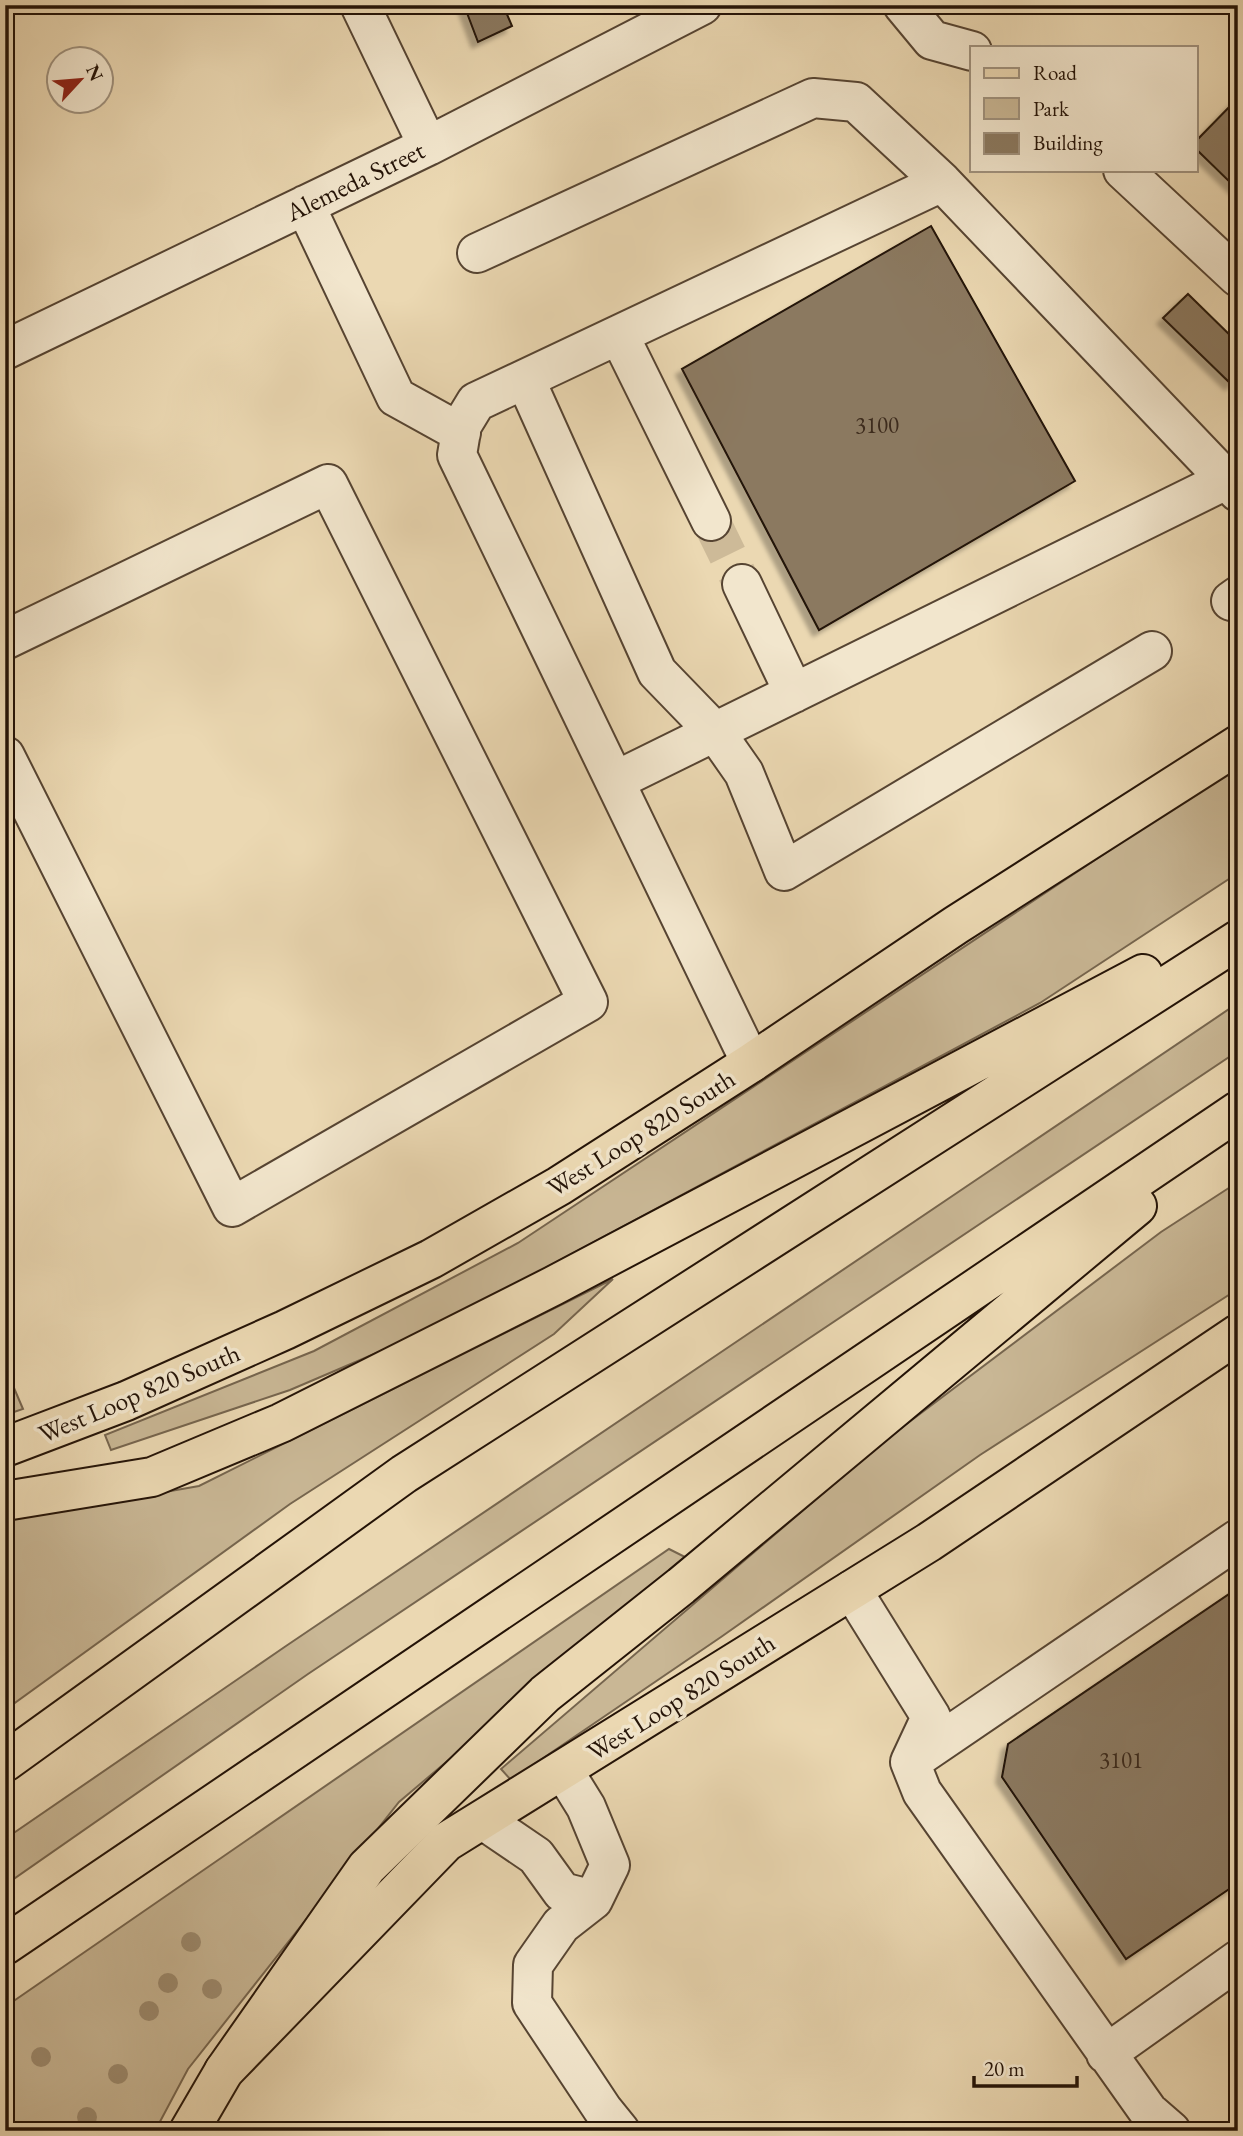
<svg xmlns="http://www.w3.org/2000/svg" width="1243" height="2136" font-family="'EB Garamond',serif">
	<defs>
		<filter id="shadow"><feDropShadow dx="-6" dy="6" stdDeviation="2" flood-color="#0004"/></filter>
	</defs>
	<rect width="100%" height="100%" fill="#ebd8b2"/>
	<filter id="stains"><feTurbulence type="fractalNoise" baseFrequency=".00286" numOctaves="4"/><feColorMatrix values="0 0 0 0 .2 0 0 0 0 .09 0 0 0 0 .02 0 0 0 .5 -.17"/></filter>
	<radialGradient id="worn" r=".72"><stop offset=".6" stop-color="#630" stop-opacity="0"/><stop offset="1" stop-color="#630" stop-opacity=".3"/></radialGradient>
	<path fill="#c9b795" stroke="#76654e" stroke-width="2" d="M1238,765V873L1040,1003L428,1331L290,1390L111,1450L105,1435L314,1351L518,1243Z
		M1238,1003V1051L308,1674L5,1885V1839L286,1646Z
		M1238,1182V1289L980,1455L721,1637L511,1780L501,1769L884,1441L1161,1232Z
		M613,1279L554,1334L290,1504L5,1710V1520L199,1486Z
		M5,1367L23,1409L5,1415Z
		M669,1549L687,1558L399,1802L188,2069L155,2131H5V2007Z"/>
	<path fill="#8b7960" stroke="#241307" stroke-width="2" filter="url(#shadow)" d="M464,5H503L512,26L478,42Z
		M1238,98V190L1196,149V141Z
		M931,226L1075,481L819,630L682,369Z
		M1188,294L1238,343V377L1231,384L1163,318Z
		M1238,1588V1883L1126,1959L1002,1777L1008,1744Z"/>
	<g fill="none" stroke-linecap="round" stroke-linejoin="round">
		<path stroke="#cdba98" stroke-width="38" stroke-dasharray="38 19" stroke-linecap="butt" d="M711,521L742,584"/>
		<g stroke="#564432" stroke-width="42">
			<path id="minor" d="M360,5L428,146
				M903,5L932,40L972,51
				M1123,170L1238,277
				M305,205L396,397L461,433
				M477,253L813,98L856,102L942,182
				M619,335L711,521
				M5,350L428,146L702,5
				M525,379L657,672L716,733L744,773L784,871L1152,651
				M742,584L794,693
				M1231,601L1238,596
				M5,640L328,484L588,1002L232,1207L5,756
				M615,781L1226,480
				M751,1063L457,455L462,425L476,402L942,182L1238,492
				M852,1590L931,1717L910,1762L922,1792L1148,2111L1171,2131
				M912,1761L1238,1539
				M563,1770L586,1807L610,1865L593,1900L561,1925L533,1965L532,2003L603,2110L620,2131
				M483,1820L536,1856L562,1892L593,1900
				M1106,2054L1238,1960"/>
		</g>
		<g stroke="#241307" stroke-width="42">
			<path id="major" d="M5,1447L126,1401L285,1330L431,1259L559,1186L751,1063L956,925L1238,745
				M189,2131L224,2071L446,1842L929,1542L1238,1334"/>
		</g>
		<g stroke="#241307" stroke-width="42">
			<path id="highway" d="M5,1501L152,1477L281,1423L553,1286L1143,974
				M5,1762L404,1474L1238,940
				M5,1945L1238,1111
				M224,2071L367,1867L545,1694L681,1586L1137,1206"/>
		</g>
		<use href="#minor" stroke="#f2e6cd" stroke-width="38"/>
		<use href="#major" stroke="#ebd8b2" stroke-width="38"/>
		<use href="#highway" stroke="#ebd8b2" stroke-width="38"/>
	</g>
	<g fill="#9d8b6f">
		<circle cx="191" cy="1942" r="10"/>
		<circle cx="168" cy="1983" r="10"/>
		<circle cx="212" cy="1989" r="10"/>
		<circle cx="149" cy="2011" r="10"/>
		<circle cx="41" cy="2057" r="10"/>
		<circle cx="118" cy="2074" r="10"/>
		<circle cx="87" cy="2117" r="10"/>
	</g>
	<g text-anchor="middle" stroke-width="7" stroke-linejoin="round" paint-order="stroke">
		<g font-size="23" fill="#3e2c1d">
			<text x="877" y="433">3100</text>
			<text x="1121" y="1768">3101</text>
		</g>
		<g font-size="26" fill="#241307" stroke="#f2e6cd">
			<text transform="translate(355 181) rotate(-26)" y="9">Alemeda Street</text>
			<text transform="translate(641 1133) rotate(-32)" y="9">West Loop 820 South</text>
			<text transform="translate(139 1393) rotate(-23)" y="9">West Loop 820 South</text>
			<text transform="translate(681 1697) rotate(-32)" y="9">West Loop 820 South</text>
		</g>
	</g>
	<rect width="1243" height="2136" fill="none" stroke="#ebd8b2" stroke-width="28"/>
	<rect x="7" y="7" width="1229" height="2122" fill="none" stroke="#241307" stroke-width="3.5"/>
	<rect x="14" y="14" width="1215" height="2108" fill="none" stroke="#241307" stroke-width="2"/>
	<rect x="970" y="46" width="228" height="126" fill="#f2e6cd" stroke="#a0927e" stroke-width="2"/>
	<rect x="984" y="68" width="35" height="10" fill="#ebd8b2" stroke="#a0927e" stroke-width="2"/>
	<text x="1033" y="80" font-size="21" fill="#241307">Road</text>
	<rect x="984" y="98" width="35" height="21" fill="#c9b795" stroke="#a0927e" stroke-width="2"/>
	<text x="1033" y="116" font-size="21" fill="#241307">Park</text>
	<rect x="984" y="133" width="35" height="21" fill="#8b7960" stroke="#a0927e" stroke-width="2"/>
	<text x="1033" y="150" font-size="21" fill="#241307">Building</text>
	<g transform="translate(80 80) rotate(64)"><circle r="33" fill="#f2e6cd" stroke="#a0927e" stroke-width="2"/>
	<path d="M0-5L12 26L0 18L-12 26Z" fill="#8f2418"/>
	<text y="-10" font-size="19" font-weight="bold" text-anchor="middle" fill="#241307">N</text>
	</g>
	<path d="M974 2076v10h103v-10" fill="none" stroke="#241307" stroke-width="3.5"/>
	<text x="984" y="2076" font-size="21" fill="#241307" stroke="#f2e6cd" stroke-width="5" paint-order="stroke">20 m</text>
	<rect width="100%" height="100%" filter="url(#stains)"/>
	<rect width="100%" height="100%" fill="url(#worn)"/>
</svg>
